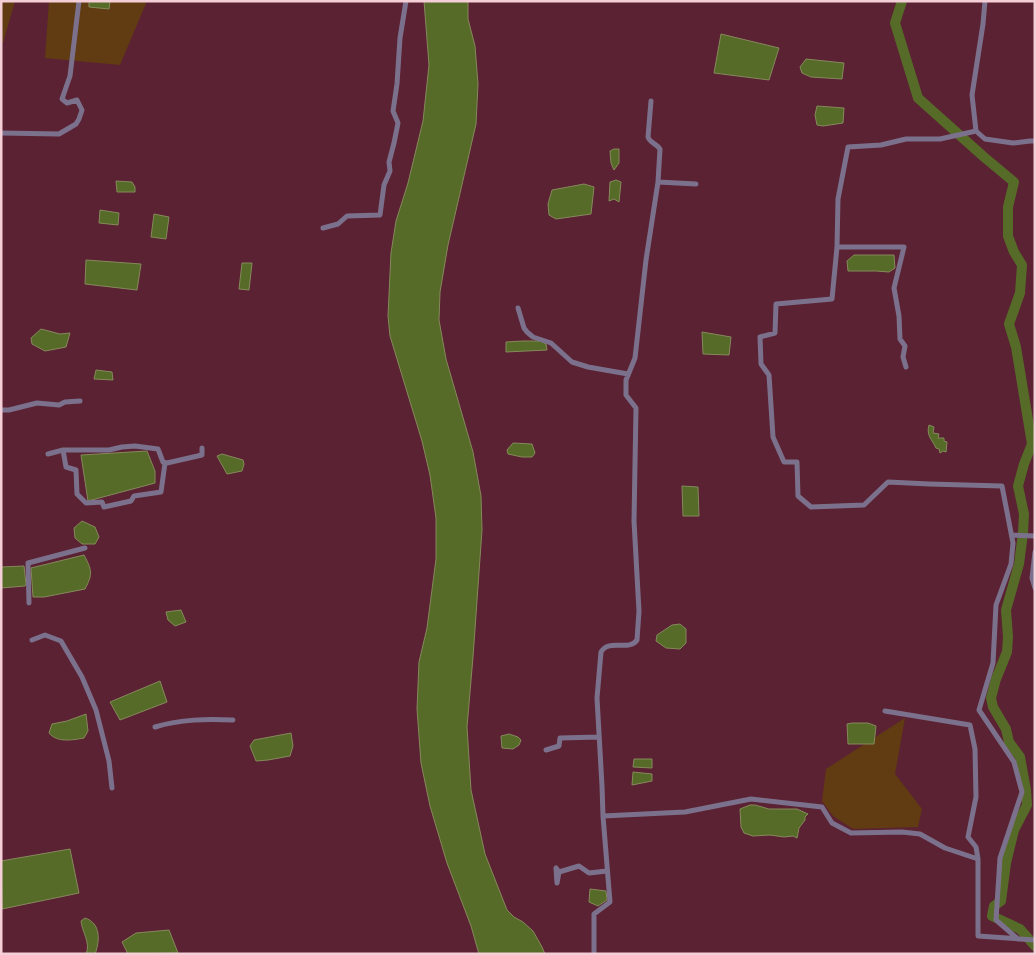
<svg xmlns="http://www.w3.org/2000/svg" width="1036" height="955" font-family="'Archivo Narrow',sans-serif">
	<rect width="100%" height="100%" fill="#5b2233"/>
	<path fill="#613b12" d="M1,1H15L3,43L1,42Z
		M49,1H147L120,65L45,58Z
		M905,718L895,774L922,809L918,827L853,829L833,816L822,801L826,769Z"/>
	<path fill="#566b28" stroke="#86895c" d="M89,1H110L109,9L89,7Z
		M424,1H468V19L475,46L478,84L476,124L448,245L440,292L439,320L446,359L473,452L481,496L482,530L473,657L467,727L471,790L485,854L507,910L514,917L523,922L533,931L542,947L545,954H479L471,926L447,863L430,806L421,763L417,709L419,662L427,628L436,559V518L430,475L422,441L390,336L388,316L391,253L396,221L408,183L423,121L429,65Z
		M721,34L779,48L769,80L714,73Z
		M806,59L844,63L842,79L811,77L802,73L800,67Z
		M817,106L844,108L843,123L823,126L817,125L815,115Z
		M614,149H619V163L614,170L611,163L610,151Z
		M616,180L621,182L619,202L614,199L609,201L610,182Z
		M116,181L132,182L135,187V192H117Z
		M584,184L594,187L591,214L556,219L549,215L548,204L552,190Z
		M100,210L119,213L118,225L99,223Z
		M154,214L169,217L166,239L151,237Z
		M854,255H894L895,268L889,272L876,271H848L847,261Z
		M86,260L141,264L137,290L85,284Z
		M242,263H252L249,290L239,289Z
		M41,329L60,334L70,333L66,347L45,351L32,344L31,338Z
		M702,332L731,337L729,355L703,354Z
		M523,341H541L546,344L547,350L506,352V342Z
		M96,370L112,372L113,380L94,379Z
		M929,425L934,427L933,433L939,434L938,438H944V441L947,442L946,452L943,451L940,453L939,449L936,448C932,439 926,436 929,425Z
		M513,443L532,444L535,453L532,457H522L508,454L507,450Z
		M147,451L155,471V483L88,501L81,455Z
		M222,454L243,460L244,464L242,471L227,474L217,456Z
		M682,486L698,487L699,516H683Z
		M82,521L95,527L99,537L95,544H82L75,538L74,528Z
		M84,555C92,570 93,574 85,589L44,597H33L31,568Z
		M24,566L26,584L25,586L1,588V567Z
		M181,610L186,622L175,626L168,620L166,612Z
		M680,624L686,629V643L680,649L666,648L656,641L657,635L672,625Z
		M160,681L167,702L120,720L110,702Z
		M86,714L88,731L84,738C73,740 57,743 49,733L52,724L67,721Z
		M852,723H868L876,726L874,744H848L847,724Z
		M291,733L293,746L290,756L268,760L256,761L250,746L254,740Z
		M509,734L518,737L521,740L519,745L513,749L502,748L501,736Z
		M634,759H652V768L633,767Z
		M633,772L652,774V781L632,785Z
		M750,805H755L769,809H797L808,814L805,817V820L799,828L797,838L793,836L784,837L770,835L753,836L744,833L741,827L740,809Z
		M70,849L79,893L2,909L1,861Z
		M590,889L606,891L607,900L598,906L589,902Z
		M85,918C101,923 100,941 95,954H86C91,943 82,932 81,921Z
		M169,930L178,953L128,954L122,942L136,933Z"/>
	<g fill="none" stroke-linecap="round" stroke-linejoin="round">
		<path stroke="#566b28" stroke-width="10" d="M902,1L895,23L918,98L984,157L1014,182L1008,207V236L1014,252L1022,265L1020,293L1009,324L1016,347L1032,444L1024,464L1018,486L1024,514L1023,533L1019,564L1006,610L1008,637L1007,652L996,679L991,698L993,707L1006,729L1009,742L1020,757L1026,790L1027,805L1014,830L1006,863L1001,901L994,906L992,916L1020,929L1035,946"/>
		<path stroke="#7c718c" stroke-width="5" d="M976,131L972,95L983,24L985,1
			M1,133L59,134L76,124L79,119L82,110L77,100L67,103L62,99L70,76L79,1
			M658,182L696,184
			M323,228L338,224L347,216L380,215L384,185L390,171L389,162L394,143L398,123L393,111L397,84L400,38L406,1
			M837,247H904L894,288L899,316L900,339L905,346L903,357L906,367
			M518,308L524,328L527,332L533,337L551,343L572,362L588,367L628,374
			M1,410H9L37,403L59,405L65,402L80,401
			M63,450L66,467L76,470L77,494L86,503L102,502L104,507L131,501L134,496L161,492L165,463
			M48,454L63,450H109L122,447L135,446L158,449L163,462L167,463L202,455V448
			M1012,535L1035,536
			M1035,552L1032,578L1035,588
			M29,603L28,563L85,548
			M32,640L45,635L61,641L82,677L96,710L109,761L112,788
			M885,711L970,725L975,749L976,797L968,837L976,847L978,859
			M155,727C181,719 207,719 233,720
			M546,750L559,746L560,738L598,737
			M603,816L685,812L751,799L822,807L832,823L851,833L902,832L920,834L945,848L978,859V936L1035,940
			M559,872L556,868L557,883L559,872L579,866L589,873L607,871
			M1018,939L996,920L1000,858L1022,792L1014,762L979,710L993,663L996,605L1011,564L1013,543L1002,486L929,484L888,482L864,505L811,507L798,496L797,462H784L773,437L769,375L761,364L760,337L775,333L776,304L832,299L837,247L838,199L848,147L881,145L906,139H940L976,131L985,139L1013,143L1030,141H1035
			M594,954V914L610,902L603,816L602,786L597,698L601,652C609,638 629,652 637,640L639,611L634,521L636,408L626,395V380L635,358L646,260L658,182L660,149C657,144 650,143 648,137L651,101"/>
	</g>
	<rect width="1036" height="955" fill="none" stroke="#f5cfd7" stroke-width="5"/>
</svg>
